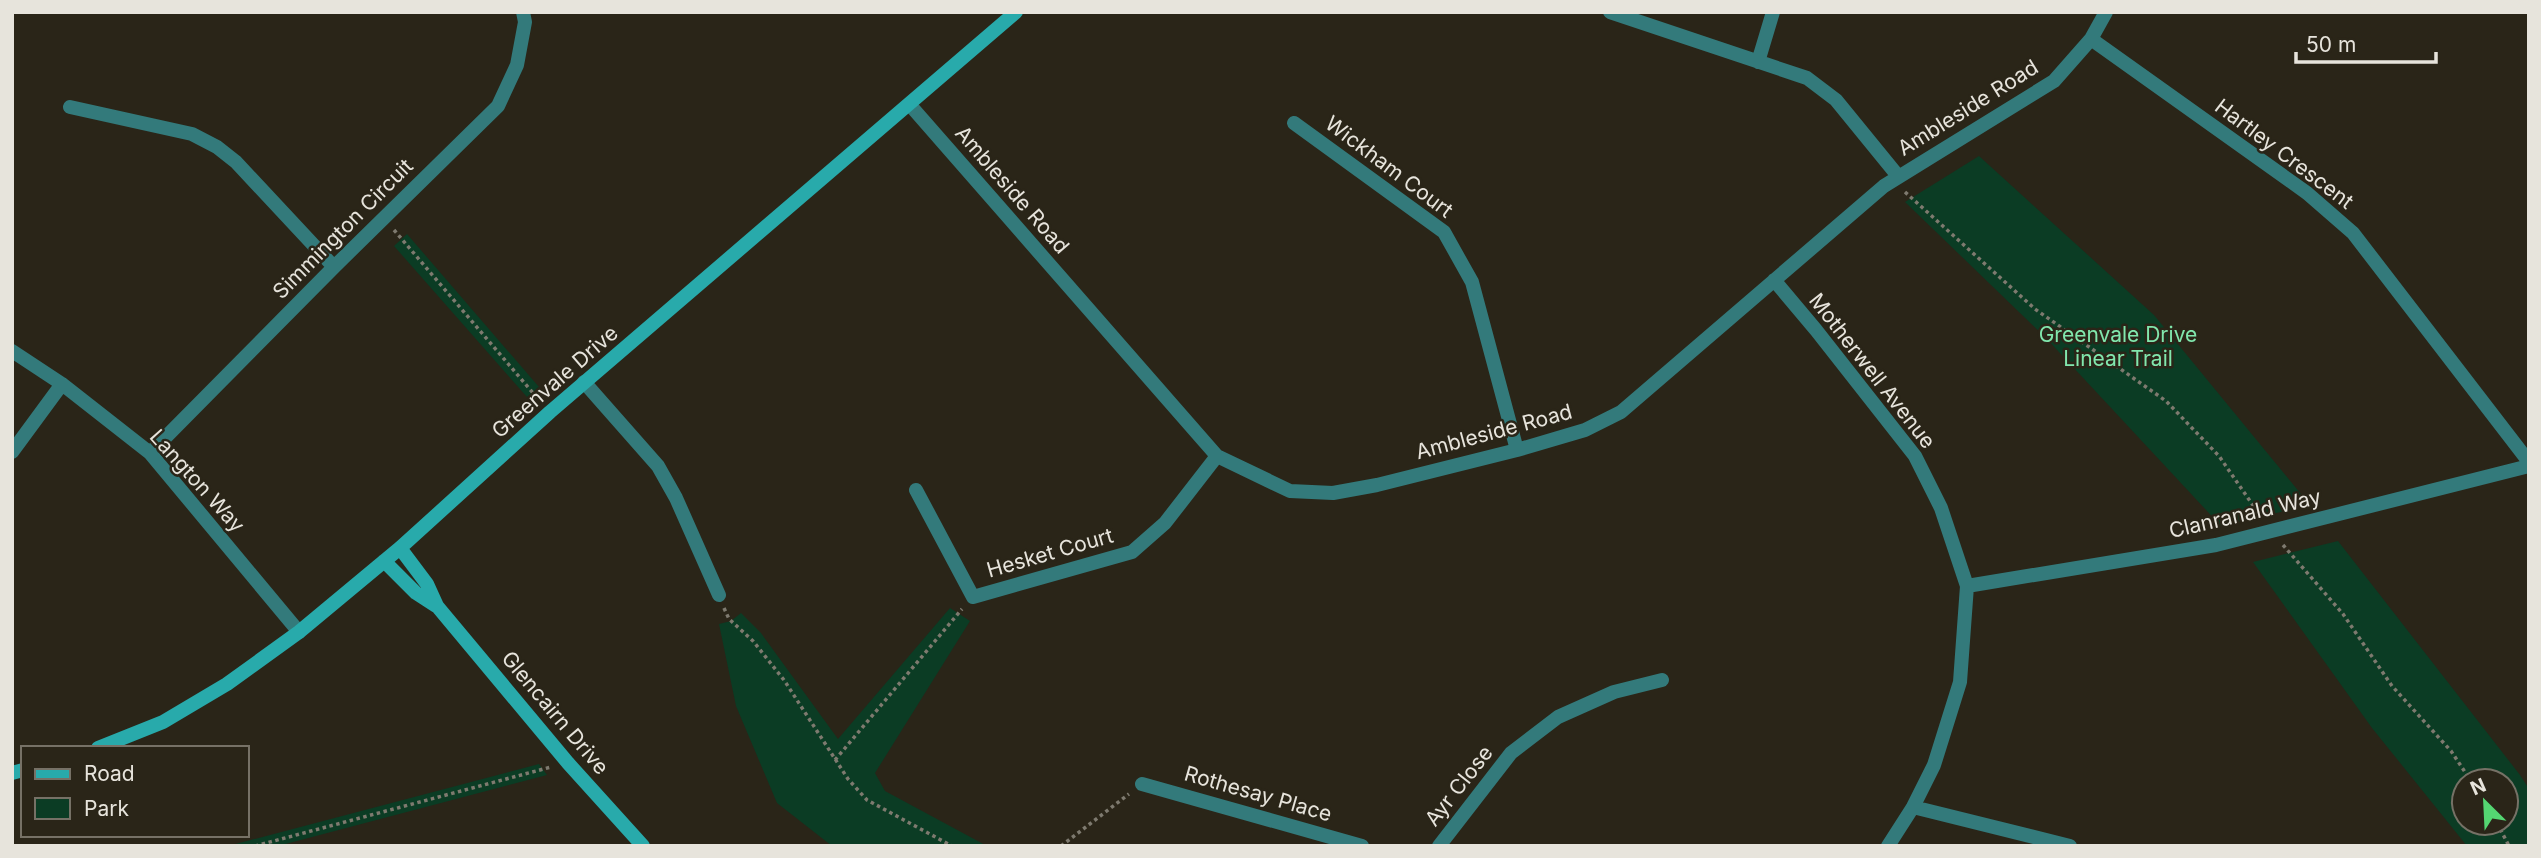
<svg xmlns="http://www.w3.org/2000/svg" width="2541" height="858" font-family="Inter,sans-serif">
	<rect width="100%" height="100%" fill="#2a2518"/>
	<path fill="#0b3c24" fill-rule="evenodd" d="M1979,156L2154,315L2310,505L2221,526L2045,337L1905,202Z
		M407,234L539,387L527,397L394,246Z
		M2338,541L2520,775L2529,789V846H2467L2372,728L2253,562ZM2464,781H2506V823H2464Z
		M950,608L970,621L875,773L885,791L987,846H832L777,803L736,706L719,624L731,621L741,613L761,633L838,739Z
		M539,764L547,775L278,846H228Z"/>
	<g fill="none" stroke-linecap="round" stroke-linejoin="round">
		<path stroke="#7e7a6f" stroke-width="3.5" stroke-dasharray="3.5 3.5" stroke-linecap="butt" d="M1905,192L2035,309L2166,401L2219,456L2261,517
			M394,230L539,400
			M2283,545L2343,614L2392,686L2451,751L2471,781
			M724,608L729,619L753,641L784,680L848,779L867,800L952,846
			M835,760L962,609
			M2497,823L2509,846
			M255,846L551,767
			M1061,846L1129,794"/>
		<path stroke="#337a7b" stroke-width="14" d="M1610,12L1807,78L1836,100L1898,176
			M2091,39L2307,193L2353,233L2529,462
			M1758,62L1773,12
			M910,105L1217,456L1290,491L1333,493L1377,485L1517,450L1585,430L1621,412L1884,186L2054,81L2091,39L2106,12
			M70,107L192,134L217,147L236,162L334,267
			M1294,123L1444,232L1472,282L1517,450
			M1774,280L1816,330L1915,456L1941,508L1967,586L1960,682L1934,765L1913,807L1888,846
			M12,351L62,384L150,453L299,632
			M584,382L658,466L676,498L719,595
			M12,452L62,384
			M150,453L334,267L498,106L517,65L525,22L523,12
			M916,490L973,597L1132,552L1165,523L1217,456
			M1967,586L2216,545L2529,466
			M1142,784L1362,846
			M1913,807L2070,846
			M1439,846L1511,753L1558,717L1614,692L1662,680"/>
		<path stroke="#28aaab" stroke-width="14" d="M400,548L427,584L437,606L568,763L643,846
			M384,561L416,593L436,606
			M98,748L163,722L227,684L299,632L400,548L550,412L1016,12
			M12,773L23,770"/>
	</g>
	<g text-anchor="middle" stroke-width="5" stroke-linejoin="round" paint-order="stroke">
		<g font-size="21" fill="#e7e4dc" stroke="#2a2518">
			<text transform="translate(1968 108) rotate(-32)" y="7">Ambleside Road</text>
			<text transform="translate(2284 154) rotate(37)" y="7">Hartley Crescent</text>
			<text transform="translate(1389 167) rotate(37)" y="7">Wickham Court</text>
			<text transform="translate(1012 190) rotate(49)" y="7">Ambleside Road</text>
			<text transform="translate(343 229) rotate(-45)" y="7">Simmington Circuit</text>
			<text transform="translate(1872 371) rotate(52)" y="7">Motherwell Avenue</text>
			<text transform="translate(555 382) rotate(-41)" y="7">Greenvale Drive</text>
			<text transform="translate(1494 432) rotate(-15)" y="7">Ambleside Road</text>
			<text transform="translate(197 481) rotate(48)" y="7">Langton Way</text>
			<text transform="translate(2245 514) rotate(-13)" y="7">Clanranald Way</text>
			<text transform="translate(1050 553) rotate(-16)" y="7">Hesket Court</text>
			<text transform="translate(555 713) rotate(50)" y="7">Glencairn Drive</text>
			<text transform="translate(1459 786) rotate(-52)" y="7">Ayr Close</text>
			<text transform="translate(1258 794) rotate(16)" y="7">Rothesay Place</text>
		</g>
		<g font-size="21" fill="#81e7ad" stroke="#2a2518">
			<text x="2118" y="342">Greenvale Drive<tspan x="2118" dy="24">Linear Trail</tspan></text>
		</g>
	</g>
	<rect width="2541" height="858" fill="none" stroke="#e7e4dc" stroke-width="28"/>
	<rect x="21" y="746" width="228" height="91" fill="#2a2518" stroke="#767166" stroke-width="2"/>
	<rect x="35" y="769" width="35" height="10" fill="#28aaab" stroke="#767166" stroke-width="2"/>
	<text x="84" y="781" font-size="21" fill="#e7e4dc">Road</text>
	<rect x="35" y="798" width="35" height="21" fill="#0b3c24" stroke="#767166" stroke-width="2"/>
	<text x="84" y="816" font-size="21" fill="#e7e4dc">Park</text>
	<g transform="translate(2485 802) rotate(336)"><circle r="33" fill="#2a2518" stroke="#767166" stroke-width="2"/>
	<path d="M0-5L12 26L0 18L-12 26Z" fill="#54d672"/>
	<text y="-10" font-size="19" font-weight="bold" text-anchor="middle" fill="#e7e4dc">N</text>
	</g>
	<path d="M2296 52v10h140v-10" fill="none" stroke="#e7e4dc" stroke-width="3.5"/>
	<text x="2306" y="52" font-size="21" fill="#e7e4dc" stroke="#2a2518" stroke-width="5" paint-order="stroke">50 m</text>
</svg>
